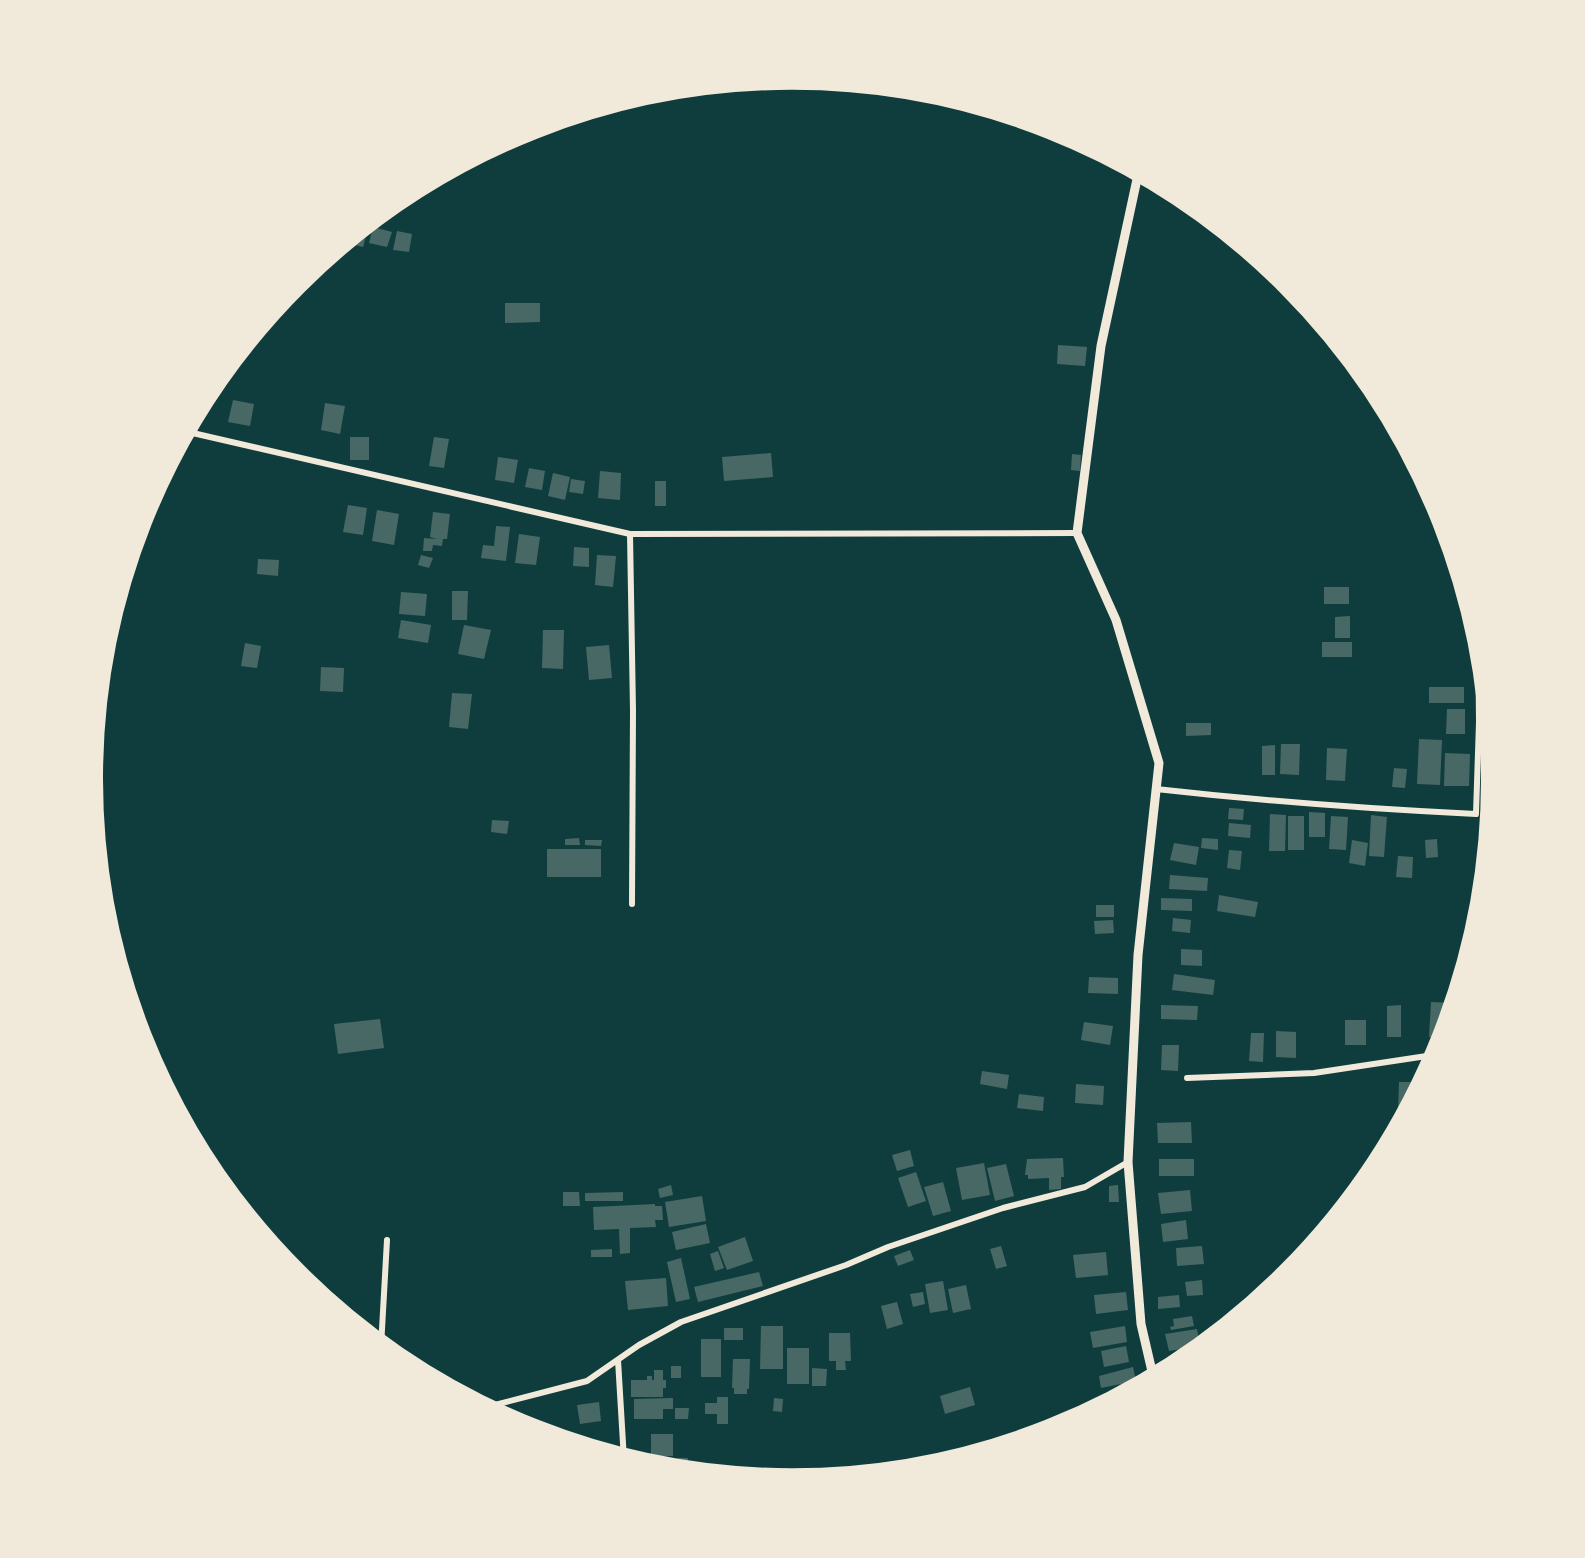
<svg xmlns="http://www.w3.org/2000/svg" width="1585" height="1558" font-family="'Fira Sans',sans-serif">
	<rect width="100%" height="100%" fill="#0f3d3e"/>
	<path fill="#486865" d="M365,224L369,225L363,247L347,243L348,238Z
		M373,227L392,232L387,247L369,243Z
		M397,231L412,234L409,252L393,250Z
		M505,303H540V322L505,323Z
		M1058,345L1087,347L1085,366L1057,364Z
		M233,400L254,404L250,426L228,422Z
		M325,403L345,406L340,434L321,430Z
		M350,437H369V460H350Z
		M434,437L449,439L444,468L429,466Z
		M771,453L773,477L724,481L722,457Z
		M1072,454L1081,455L1080,471L1071,470Z
		M498,457L518,460L514,483L495,480Z
		M529,468L545,471L542,490L525,487Z
		M600,471L621,473L620,500L598,498Z
		M553,473L570,477L565,500L548,496Z
		M571,479L585,481L583,494L569,492Z
		M655,481H666V506H655Z
		M348,505L367,508L363,535L343,532Z
		M377,510L399,514L394,545L372,541Z
		M433,512L450,514L447,539H443L442,546L433,545L432,551H423L424,538L437,539L430,537Z
		M496,526L510,527L506,561L481,558L483,545L494,546Z
		M519,534L540,537L536,565L515,563Z
		M574,547L589,548V567L573,566Z
		M421,555L433,558L429,568L418,565Z
		M597,555L616,556L613,587L595,585Z
		M258,559L279,560L278,576L257,574Z
		M1324,587H1349V604H1324Z
		M452,591H468L467,620H452Z
		M401,592L427,594L425,616L399,614Z
		M1350,616V638H1335V617Z
		M401,620L431,625L428,643L398,638Z
		M464,625L491,630L484,659L458,654Z
		M543,630H564L563,669L542,668Z
		M1322,642H1352V657H1322Z
		M245,643L261,646L257,668L241,666Z
		M609,645L612,678L589,680L586,647Z
		M321,667L344,668L343,692L320,691Z
		M1429,687H1464V703H1429Z
		M452,693L472,694L468,729L449,727Z
		M1447,709H1465V734H1446Z
		M1186,723H1211V735L1186,736Z
		M1419,739L1442,740L1440,785L1417,784Z
		M1281,744H1300L1299,775L1280,774Z
		M1275,745V775H1262V746Z
		M1327,748L1347,749L1345,781L1326,780Z
		M1445,753L1470,754L1469,786H1444Z
		M1394,768L1407,769L1405,788L1392,787Z
		M1229,808L1244,809L1243,820L1228,819Z
		M1309,812L1325,813V837H1309Z
		M1270,814L1286,815L1285,851H1269Z
		M1371,815L1387,817L1384,857L1369,856Z
		M1288,816H1304V850H1288Z
		M1331,816L1348,817L1346,850L1329,849Z
		M492,820L509,821L507,834L491,832Z
		M1229,823L1251,825L1250,838L1228,836Z
		M579,838L580,845H565V839Z
		M1202,838L1218,839V850L1201,848Z
		M1437,839L1438,857L1426,858L1425,840Z
		M585,840H602L601,846L585,845Z
		M1352,840L1368,843L1365,866L1349,863Z
		M1174,843L1199,847L1196,865L1170,860Z
		M547,849H601V877H547Z
		M1229,850L1242,851L1240,870L1227,868Z
		M1398,856L1413,857L1412,878L1396,877Z
		M1170,875L1208,878L1207,891L1169,889Z
		M1219,895L1258,902L1255,917L1217,911Z
		M1161,898L1192,899V911L1161,910Z
		M1096,905H1114V917H1096Z
		M1173,918L1191,920L1190,933L1172,931Z
		M1113,920L1114,933L1095,934L1094,921Z
		M1181,949L1202,950V966L1181,965Z
		M1174,974L1215,980L1213,995L1172,990Z
		M1089,977L1118,978V994L1088,993Z
		M1431,1002L1454,1003L1453,1015L1446,1038L1429,1037Z
		M1161,1005L1198,1006L1197,1020L1161,1019Z
		M1401,1005V1037H1387V1006Z
		M380,1019L384,1048L338,1054L334,1024Z
		M1345,1020H1366V1045H1345Z
		M1084,1022L1113,1026L1110,1045L1081,1040Z
		M1276,1031L1296,1032V1058L1276,1057Z
		M1251,1033H1264L1263,1062L1249,1061Z
		M1162,1045H1179L1178,1071L1161,1070Z
		M982,1071L1009,1075L1007,1089L980,1084Z
		M1399,1082H1414V1103L1410,1111L1398,1110Z
		M1076,1084L1104,1086L1103,1105L1075,1103Z
		M1019,1094L1044,1097L1043,1111L1017,1108Z
		M1191,1122L1192,1143H1158L1157,1123Z
		M910,1150L914,1166L897,1171L892,1155Z
		M1063,1158L1064,1177H1061V1189L1049,1190V1178L1028,1179V1175H1025L1027,1159Z
		M1159,1159H1194V1176H1159Z
		M984,1163L990,1195L962,1200L956,1168Z
		M1006,1164L1014,1196L995,1201L987,1168Z
		M916,1172L926,1201L908,1207L898,1178Z
		M943,1182L951,1211L933,1216L924,1187Z
		M671,1185L673,1195L660,1198L658,1189Z
		M1118,1185L1119,1202H1109V1186Z
		M1190,1190L1192,1211L1161,1214L1158,1193Z
		M563,1192H579L580,1206H563Z
		M623,1192V1201H585V1193Z
		M702,1196L706,1221L669,1227L665,1202Z
		M655,1204V1206H662L663,1220H655L656,1227L630,1228V1253L620,1254L619,1229L594,1230L593,1207Z
		M1186,1220L1188,1239L1163,1242L1161,1224Z
		M706,1224L710,1243L676,1250L672,1232Z
		M745,1237L753,1261L727,1270L718,1247Z
		M1001,1246L1007,1266L996,1269L990,1249Z
		M1202,1246L1204,1264L1177,1266L1176,1248Z
		M1300,1247H1315L1301,1264Z
		M612,1249V1257H591V1250Z
		M910,1250L914,1260L898,1266L894,1256Z
		M718,1251L724,1268L715,1271L710,1254Z
		M1106,1252L1108,1275L1076,1278L1073,1255Z
		M681,1258L690,1299L676,1302L667,1262Z
		M759,1272L763,1286L698,1302L694,1287Z
		M666,1278L668,1306L628,1310L625,1281Z
		M1202,1280L1203,1295L1187,1296L1185,1282Z
		M943,1281L948,1310L930,1313L925,1284Z
		M966,1285L971,1309L953,1313L948,1289Z
		M923,1292L925,1304L913,1307L910,1294Z
		M1126,1292L1128,1310L1096,1314L1094,1295Z
		M1179,1295L1180,1307L1158,1309V1297Z
		M897,1302L903,1324L887,1329L881,1306Z
		M1192,1316L1194,1326L1171,1330L1170,1327L1174,1326L1173,1319Z
		M761,1326H783V1369H760Z
		M1125,1326L1127,1342L1093,1348L1090,1332Z
		M724,1328H743V1340H724Z
		M1197,1329L1200,1346L1169,1351L1165,1334Z
		M829,1333H850L851,1361H845L846,1370H836V1361H829Z
		M701,1339H721V1377H701Z
		M1126,1346L1129,1362L1104,1367L1101,1351Z
		M787,1348H809V1384H787Z
		M733,1359H750L749,1389H747V1394H734V1388H732Z
		M671,1366H681V1378H671Z
		M1133,1367L1136,1381L1101,1388L1099,1376Z
		M812,1368L827,1369L826,1386H812Z
		M654,1370H663V1380H666V1388H663V1397H631V1380H647V1376H652V1380H654Z
		M970,1387L975,1405L945,1414L940,1396Z
		M717,1397H728V1424H717V1414H705V1403H717Z
		M673,1398V1409H663V1419H634V1399Z
		M774,1398L783,1399L782,1412L773,1411Z
		M599,1402L601,1421L580,1424L577,1405Z
		M675,1408H689L688,1419H675Z
		M651,1434H673V1456H651Z
		M677,1458H688L687,1468L676,1467Z"/>
	<g fill="none" stroke-linecap="round" stroke-linejoin="round">
		<path stroke="#f1e9da" stroke-width="6" d="M184,431L630,534L1077,533
			M630,534L633,711L632,904
			M1156,789C1263,801 1369,809 1476,814L1479,722L1478,624
			M1187,1078L1314,1073L1440,1054
			M381,1347L387,1240
			M618,1360L624,1460
			M483,1408L587,1381L639,1345L681,1322L846,1265L888,1247L1003,1208L1085,1187L1128,1162"/>
		<path stroke="#f1e9da" stroke-width="9" d="M1139,170L1101,346L1077,533L1116,620L1159,763L1138,955L1128,1162L1141,1324L1154,1380"/>
	</g>
	<path d="M0 0H1585V1558H0ZM99 779a693 693 0 1 1 1386 0a693 693 0 1 1-1386 0Z" fill="#f1e9da" fill-rule="evenodd"/>
	<path fill="none" stroke="#f1e9da" stroke-width="8" d="M99 779a693 693 0 1 1 1386 0a693 693 0 1 1-1386 0Z"/>
</svg>
